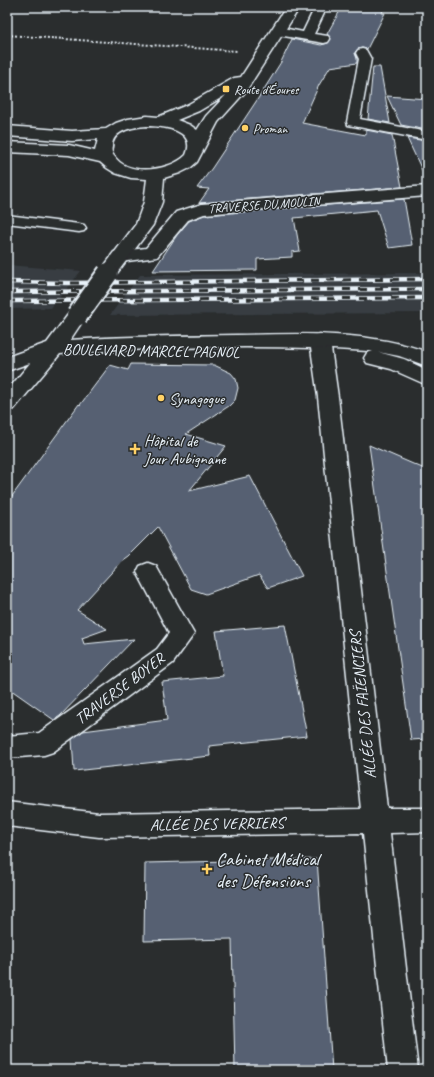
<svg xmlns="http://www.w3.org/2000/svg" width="434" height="1077" font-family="Caveat,sans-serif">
	<rect width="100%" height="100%" fill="#2a2d2e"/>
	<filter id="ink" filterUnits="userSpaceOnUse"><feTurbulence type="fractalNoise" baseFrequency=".025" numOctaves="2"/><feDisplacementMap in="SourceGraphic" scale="8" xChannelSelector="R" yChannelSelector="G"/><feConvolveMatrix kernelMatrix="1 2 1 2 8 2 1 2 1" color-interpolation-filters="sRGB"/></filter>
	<g filter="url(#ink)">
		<path fill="#373d42" d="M7,265L81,271L51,308L11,309L7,312Z
			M427,273V313L110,315L140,275Z"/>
		<path fill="#566172" stroke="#e8f1f8" d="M342,7H384L382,13H385L367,49L362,48L358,49L355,52L357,59V63L330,67L319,85L302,123L366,135V130L392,135L402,187L199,203L209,189L197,188L212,168L261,94L281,62L292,39L321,45L328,43L331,38L327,34Z
			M373,67H380L390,123L368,119Z
			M387,96L427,99V130L401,125Z
			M407,138L427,141V181Z
			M404,199L412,245L389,248L377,210L294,218L300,251L292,252V257L257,259V270L153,271L177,235L189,221L204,215Z
			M131,364L214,365L231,373L236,379L238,388L235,400L229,406L186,434L226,446L189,491L250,476L302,576L268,588L259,575L206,594L191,589L158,527L129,556L122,561L77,610L107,629L82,638L84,644L134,639L60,716L54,720L7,687V503L79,404L80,405L110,365L128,370Z
			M369,445L427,470V739L411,740Z
			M285,625L307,736L209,746L210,756L74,771L72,739L83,731L167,720L162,682L223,676L216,631Z
			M317,859L332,1070H235L232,939L144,941L145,863Z"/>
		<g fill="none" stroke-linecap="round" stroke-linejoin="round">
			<g stroke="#e8f1f8" stroke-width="3">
				<path id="lane" d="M315,7H327L314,34L328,36L330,39L328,42L324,43L278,35L274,34L272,31L274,28L278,27L303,32Z
					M362,49L366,50L371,59L360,119L427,132V140L348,125L347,122L359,59L356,53L358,50Z
					M7,215L79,224L84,225L86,228L84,231L79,232L7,223Z"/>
			</g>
			<g stroke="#e8f1f8" stroke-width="3">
				<path id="street" d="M427,186V196L204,214L188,220L157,257L120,262L114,260L111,256L114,252L146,248L176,212L202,204Z
					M320,334L327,336L330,341L338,397L387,808H427V832L390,833L418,1070H388L363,833L99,837L7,826V802L99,813L361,809L318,397L310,341L313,336Z
					M148,563L156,566L190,627L194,634L173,663L53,752L44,755L7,758V736L39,733L157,649L169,633L137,572L140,566Z"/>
			</g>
			<g stroke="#e8f1f8" stroke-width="3">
				<path id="secondary" d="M286,7H300L246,91L218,122L197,162L190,168L180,173L164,178L162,202L153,225L114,277L108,279L102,277L99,273L102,269L136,224L144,202L147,179L131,178L115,173L107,168L100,162L69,155L7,152V142L69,145L95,151L98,139L72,141L7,136V126L72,131L106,129L116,123L128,119L147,116L158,117L187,105L234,78L241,77ZM226,95L206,116L197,130L190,125L177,120L199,111ZM147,126C164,126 197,130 186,155C170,171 128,177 114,156C112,154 111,150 112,147C112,130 133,127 147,126Z
					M77,310L84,312L86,316L70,340C125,336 181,336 237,335C301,334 366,330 427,352V366L399,356L378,352L404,359L427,370V385L391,369L367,363L364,358L367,353L373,351H368C266,344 161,347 60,354L14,409L7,411V391L30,363L7,371V357L47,343L70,312Z"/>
			</g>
			<path stroke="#e8f1f8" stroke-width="2" stroke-dasharray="2 2" stroke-linecap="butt" d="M7,35L237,51"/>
			<use href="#lane" fill="#2a2d2e" fill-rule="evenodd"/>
			<use href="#street" fill="#2a2d2e" fill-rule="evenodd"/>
			<use href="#secondary" fill="#2a2d2e" fill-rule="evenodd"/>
			<g stroke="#e8f1f8" stroke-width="4.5">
				<path id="rail" d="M7,282L69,283L427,279
					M7,292L427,289
					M7,301L427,298"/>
			</g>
			<use href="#rail" stroke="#2a2d2e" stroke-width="3" stroke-dasharray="8" stroke-linecap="butt"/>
			<g stroke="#e8f1f8" stroke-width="24" stroke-linecap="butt">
				<path id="secondary-bridge" d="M77,316L108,273"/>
			</g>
			<use href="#secondary-bridge" stroke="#2a2d2e" stroke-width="20"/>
		</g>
	</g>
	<g fill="#ffd166" stroke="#2a2d2e" stroke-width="1.5">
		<rect x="222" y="85" width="8" height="8" rx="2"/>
		<circle cx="245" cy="128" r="4"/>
		<circle cx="161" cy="398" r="4"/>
		<path d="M133 443h4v4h4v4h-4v4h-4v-4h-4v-4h4z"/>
		<path d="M205 863h4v4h4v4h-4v4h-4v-4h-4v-4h4z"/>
	</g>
	<g text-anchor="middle" stroke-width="3" stroke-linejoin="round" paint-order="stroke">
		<g font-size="13" fill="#e8f1f8" stroke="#2a2d2e" text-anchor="start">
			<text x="234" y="94">Route d'Éoures</text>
			<text x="253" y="133">Proman</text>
		</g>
		<g font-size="13" fill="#e8f1f8" stroke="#2a2d2e">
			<text transform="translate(264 204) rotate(-4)" y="5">TRAVERSE DU MOULIN</text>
		</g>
		<g font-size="16" fill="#e8f1f8" stroke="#2a2d2e">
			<text transform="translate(151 350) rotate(1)" y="6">BOULEVARD MARCEL PAGNOL</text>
			<text transform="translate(119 688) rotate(-37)" y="6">TRAVERSE BOYER</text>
			<text transform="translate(362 705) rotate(-96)" y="6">ALLÉE DES FAÏENCIERS</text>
			<text transform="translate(217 823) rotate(-1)" y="6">ALLÉE DES VERRIERS</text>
		</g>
		<g font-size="16" fill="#e8f1f8" stroke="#2a2d2e" text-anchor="start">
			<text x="169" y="404">Synagogue</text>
			<text x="144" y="446">Hôpital de<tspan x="144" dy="18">Jour Aubignane</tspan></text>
		</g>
		<g font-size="19" fill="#e8f1f8" stroke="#2a2d2e" text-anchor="start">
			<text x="216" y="865">Cabinet Médical<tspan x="216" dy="22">des Défensions</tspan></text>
		</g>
	</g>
	<rect width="434" height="1077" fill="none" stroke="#2a2d2e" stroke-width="24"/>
	<rect x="12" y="12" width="410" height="1053" fill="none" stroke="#e8f1f8" stroke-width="1.5" filter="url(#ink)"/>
</svg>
